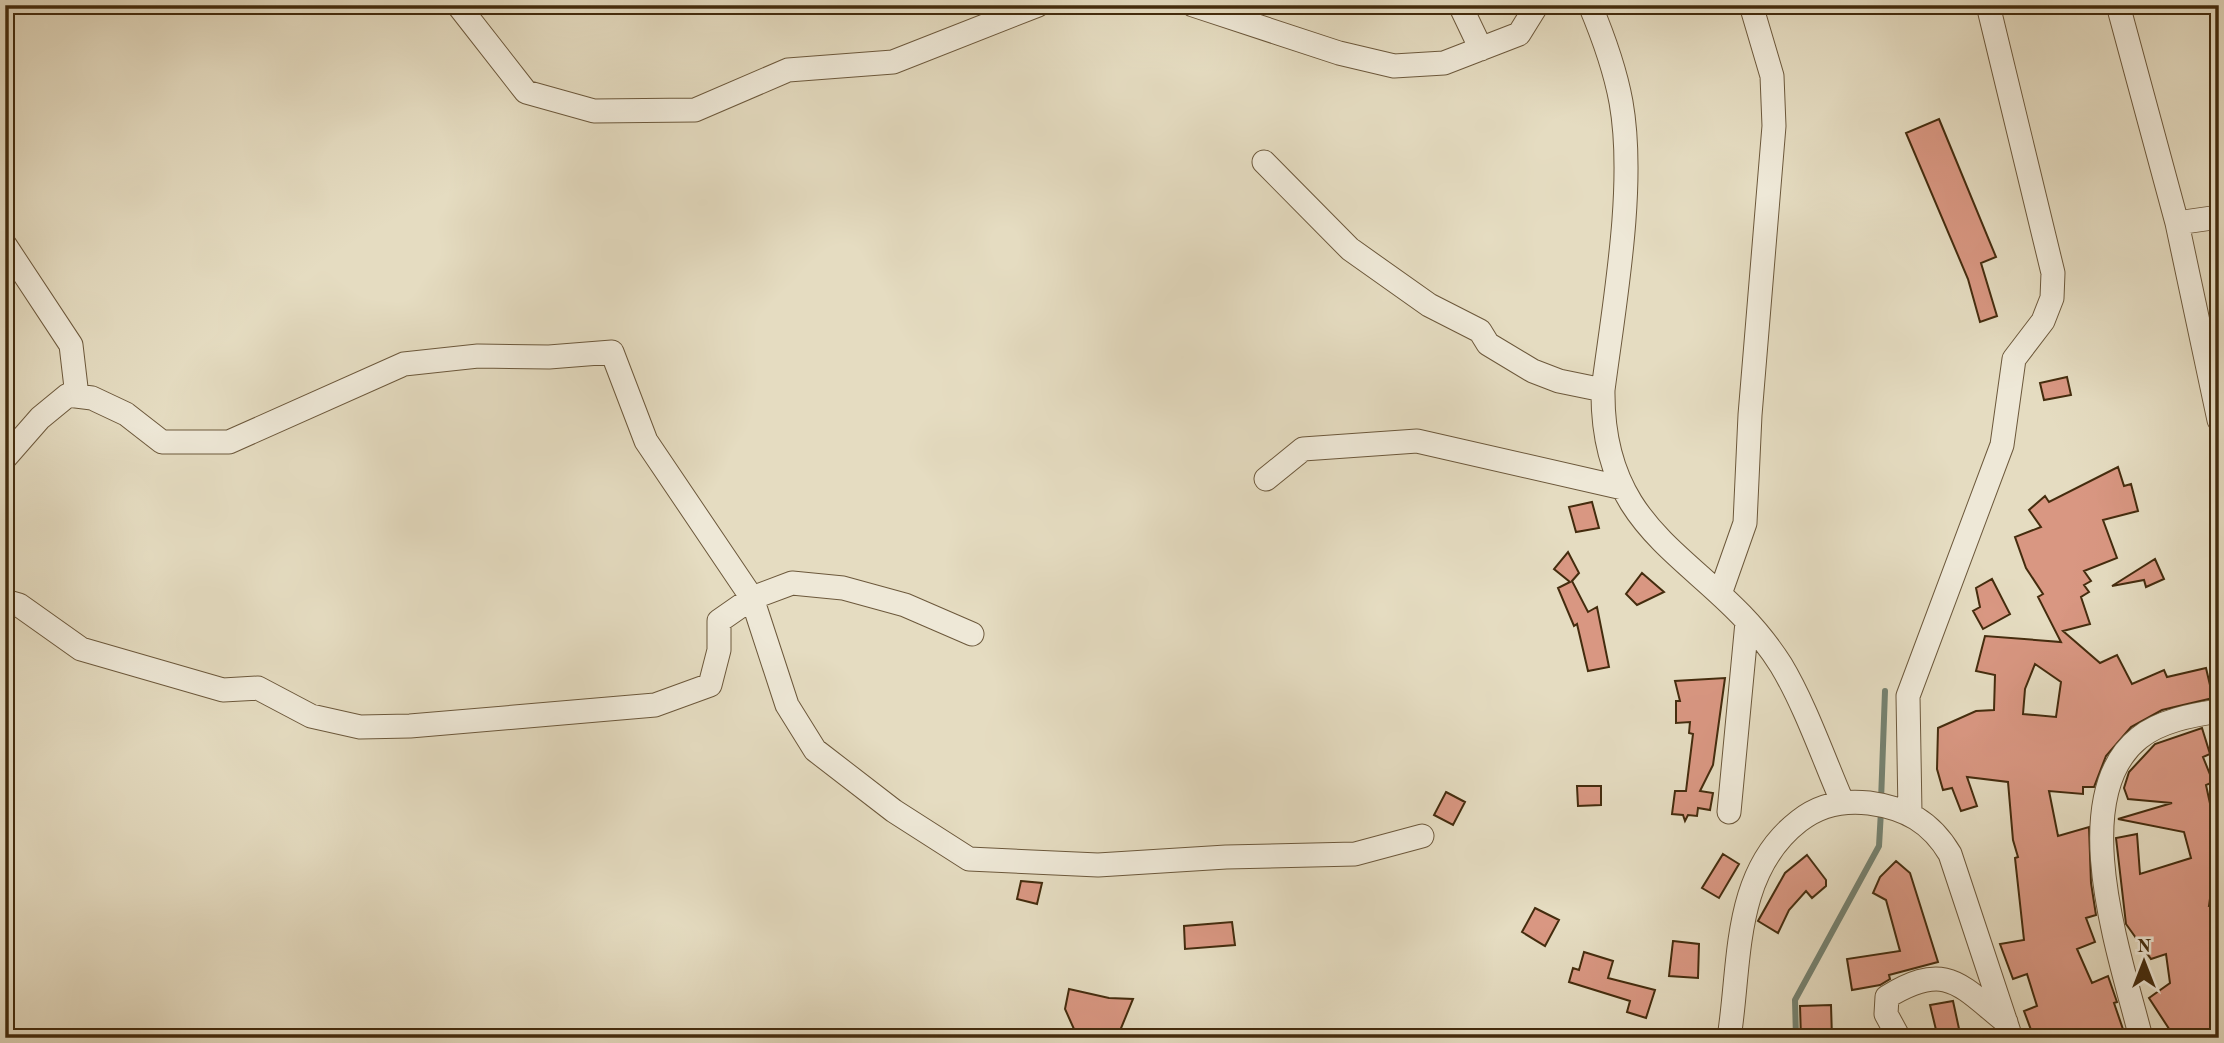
<svg xmlns="http://www.w3.org/2000/svg" width="2224" height="1043" font-family="'Old Standard TT',serif">
	<rect width="100%" height="100%" fill="#e5dcc1"/>
	<filter id="stains"><feTurbulence type="fractalNoise" baseFrequency=".00286" numOctaves="4"/><feColorMatrix values="0 0 0 0 .2 0 0 0 0 .09 0 0 0 0 .02 0 0 0 .5 -.17"/></filter>
	<radialGradient id="worn" r=".72"><stop offset=".6" stop-color="#630" stop-opacity="0"/><stop offset="1" stop-color="#630" stop-opacity=".3"/></radialGradient>
	<g fill="none" stroke-linecap="round" stroke-linejoin="round">
		<path stroke="#758271" stroke-width="6" d="M1881,801L1885,691
			M1796,1038L1795,1000L1879,846L1881,811"/>
	</g>
	<path fill="#d99782" stroke="#442c0e" stroke-width="2" fill-rule="evenodd" d="M1939,119L1996,257L1981,263L1997,316L1980,322L1968,279L1906,133Z
		M2067,377L2071,395L2044,400L2040,383Z
		M2118,467L2124,486L2131,484L2138,511L2103,520L2117,558L2084,571L2091,581L2084,585L2089,592L2081,597L2090,624L2063,631L2100,663L2117,655L2132,684L2164,670L2167,677L2206,668L2213,698L2162,710L2131,727L2106,756L2094,787H2083V794L2049,791L2058,836L2089,827L2091,883L2096,915L2086,918L2095,942L2077,949L2092,983L2108,976L2117,1002L2114,1003L2126,1038H2034L2024,1011L2037,1006L2027,974L2013,979L2000,944L2024,940L2015,858L2018,857L2013,840L2008,782L1967,777L1977,806L1961,811L1952,788L1943,790L1937,769L1938,728L1976,711L1994,710L1995,675L1976,671L1985,636L2061,642L2038,597L2043,594L2026,568L2015,537L2041,527L2029,510L2045,496L2049,502ZM2035,664L2061,682L2056,717L2023,714L2025,689Z
		M1592,502L1599,528L1576,532L1569,507Z
		M1568,552L1579,573L1572,581L1588,612L1597,607L1609,667L1588,671L1577,624L1574,626L1558,588L1570,582L1554,569Z
		M2155,559L2164,579L2146,587L2144,580L2112,586Z
		M1642,573L1664,592L1637,605L1626,594Z
		M1992,579L2010,614L1983,629L1973,611L1980,607L1976,588Z
		M1725,678L1713,765L1700,791L1713,793L1710,810L1698,808L1697,816L1688,815L1685,821L1683,815L1672,814L1675,791H1686L1693,734L1689,733L1690,722L1676,723V701H1680L1675,681Z
		M2202,728L2210,754L2203,757L2213,782L2206,785L2219,845V862H2215L2209,906L2219,905V1038H2175L2149,998L2170,983L2166,954L2151,959L2126,924L2116,838L2137,834L2140,874L2191,858L2184,832L2118,819L2172,803L2128,799L2124,788L2129,772L2155,744Z
		M1577,786H1601V805L1578,806Z
		M1446,792L1465,802L1453,825L1434,815Z
		M1723,854L1739,864L1719,898L1702,888Z
		M1807,855L1826,880V886L1812,898L1806,891L1789,910L1778,933L1758,921L1785,873Z
		M1896,861L1910,873L1938,962L1889,975L1890,979L1880,985L1852,990L1847,959L1900,951L1886,900L1873,893L1880,877Z
		M1021,881L1042,883L1037,904L1017,899Z
		M1535,908L1559,920L1545,946L1522,932Z
		M1232,922L1235,945L1185,949L1184,926Z
		M1673,941L1699,944L1698,978L1669,976Z
		M1584,952L1613,961L1608,978L1655,990L1646,1018L1627,1012L1630,1001L1569,982L1573,968L1579,970Z
		M1069,989L1109,998L1133,999L1117,1038H1078L1065,1009Z
		M1953,1001L1961,1038H1938L1930,1005Z
		M1831,1005L1832,1038H1801L1800,1006Z"/>
	<g fill="none" stroke-linecap="round" stroke-linejoin="round">
		<g stroke="#6c583b" stroke-width="25">
			<path id="minor" d="M458,5L526,92L594,111L695,110L788,70L893,62L1038,5
				M1193,5L1339,53L1394,66L1444,63L1519,34L1537,5
				M1460,5L1481,49
				M1590,5C1603,36 1615,69 1621,102C1636,186 1614,305 1603,390C1601,544 1713,557 1781,665C1805,705 1823,757 1842,801
				M2118,5L2177,223L2219,420
				M1264,162L1350,249L1429,305L1480,331L1488,344L1533,371L1559,381L1603,390
				M2177,223L2219,217
				M5,245L71,345L77,396
				M5,458L40,418L68,395L92,398L126,414L162,442H229L404,364L478,356L549,357L612,352L646,441L752,598L787,705L815,750L894,811L969,859L1098,865L1226,857L1355,854L1422,836
				M1266,479L1303,449L1417,441L1623,488
				M1720,594L1745,523L1750,415L1774,126L1772,76L1751,5
				M5,601L19,605L81,649L223,690L258,688L311,716L360,727L410,726L655,705L710,685L719,650V621L752,598L792,583L843,588L905,605L972,634
				M1729,812L1747,622
				M1910,813L1908,696L2002,445L2014,359L2043,321L2052,298L2053,273L1988,5
				M1729,1038C1741,962 1732,873 1799,821C1819,805 1843,800 1869,803C1906,808 1931,822 1950,854L2011,1038
				M1899,1038L1886,1014L1887,997C1946,961 1959,984 2006,1022
				M2141,1038C2122,961 2064,798 2139,738C2160,721 2192,715 2219,711"/>
		</g>
		<use href="#minor" stroke="#eee8d7" stroke-width="23"/>
	</g>
	<rect width="2224" height="1043" fill="none" stroke="#e5dcc1" stroke-width="28"/>
	<rect x="7" y="7" width="2210" height="1029" fill="none" stroke="#442c0e" stroke-width="3.5"/>
	<rect x="14" y="14" width="2196" height="1015" fill="none" stroke="#442c0e" stroke-width="2"/>
	<g transform="translate(2144 962)" stroke="#eee8d7" stroke-width="5" paint-order="stroke">
	<path d="M0-5L12 26L0 18L-12 26Z" fill="#442c0e"/>
	<text y="-10" font-size="19" font-weight="bold" text-anchor="middle" fill="#442c0e">N</text>
	</g>
	<rect width="100%" height="100%" filter="url(#stains)"/>
	<rect width="100%" height="100%" fill="url(#worn)"/>
</svg>
